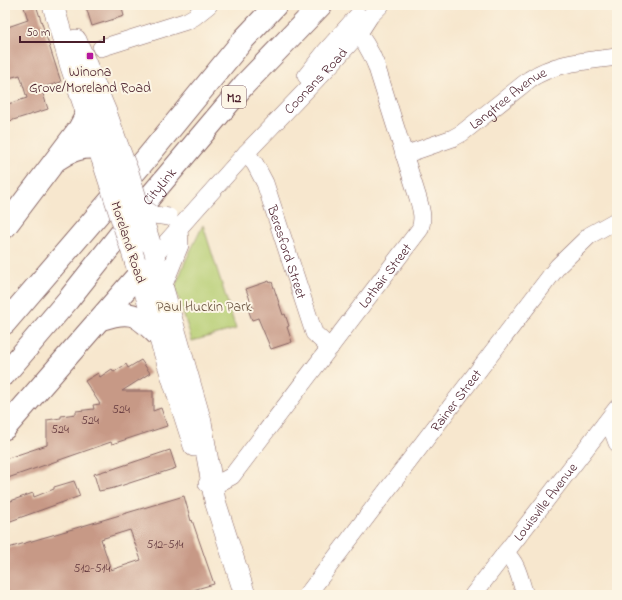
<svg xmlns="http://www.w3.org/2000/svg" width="622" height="600" font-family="'Indie Flower',sans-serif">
	<rect width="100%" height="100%" fill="#fcf5e5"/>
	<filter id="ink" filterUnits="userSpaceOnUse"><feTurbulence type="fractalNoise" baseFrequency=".025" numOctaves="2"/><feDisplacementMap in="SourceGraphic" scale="8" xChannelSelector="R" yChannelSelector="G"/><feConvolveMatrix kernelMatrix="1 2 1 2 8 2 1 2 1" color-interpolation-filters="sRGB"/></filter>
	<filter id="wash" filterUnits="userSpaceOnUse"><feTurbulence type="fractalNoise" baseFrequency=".012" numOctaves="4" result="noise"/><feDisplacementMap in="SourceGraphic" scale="16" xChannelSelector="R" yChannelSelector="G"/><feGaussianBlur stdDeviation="0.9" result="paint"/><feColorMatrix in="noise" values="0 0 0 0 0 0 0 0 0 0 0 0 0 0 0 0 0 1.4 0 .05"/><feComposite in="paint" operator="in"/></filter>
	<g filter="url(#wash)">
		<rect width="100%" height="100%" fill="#f7e7ce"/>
		<path fill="#b6cd72" stroke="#80764e" d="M203,225L236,329L192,341L175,287L185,262Z"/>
		<g id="blocks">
			<path fill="#c79986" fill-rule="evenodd" d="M32,5H36L61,82L41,88L48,109L10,121L9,120L5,121V105L27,98L20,75L5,79V28L28,20L24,7Z
				M92,5H121L124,16L92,26L86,7Z
				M269,281L270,283L272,282L283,315L285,314L289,326L287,327L292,342L271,349L258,318L252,320L248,309L253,308L246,289Z
				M141,360L150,373L122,391H153V411L161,408L167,426L112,444L111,442L5,479V459L47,445V420L61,418V416L76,414V411L94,409L93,405L100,404L85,381L98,373L100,377L112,369L114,372L126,364L128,368Z
				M170,450L176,468L114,488L99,491L94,474L107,470V471Z
				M74,481L80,496L5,523V503L33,493L34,497L54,489V487Z
				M184,496L191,521L192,520L214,584L182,593L183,595H5V549ZM130,530L141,560L111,570L101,539Z"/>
		</g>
	</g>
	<g filter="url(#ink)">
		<use href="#blocks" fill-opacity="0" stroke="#876564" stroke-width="1"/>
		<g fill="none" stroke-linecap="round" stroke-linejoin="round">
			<g stroke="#876564" stroke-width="18">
				<g id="minor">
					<path d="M101,48L187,21L194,17L209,5"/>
					<path d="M306,76L325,52L358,15"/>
					<path id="s1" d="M246,153L255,164L265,183L314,333L330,348"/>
					<path id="s2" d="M404,155L453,138L462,133L530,79C556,62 587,61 617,57"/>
					<path id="s3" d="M147,264L246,153L335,60L359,33L370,16L381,5"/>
					<path d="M163,287L180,245L179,228"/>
					<path d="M605,424L613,432L617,443"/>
					<path id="s4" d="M207,484L219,483L232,476L420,229C424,218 421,209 418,198L376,65C370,49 362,37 351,24"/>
					<path d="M505,553C518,563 520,580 525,595"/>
					<path id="s5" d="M307,595L558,266L590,235L617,220"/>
					<path id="s6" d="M473,595L617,408"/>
				</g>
			</g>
			<g stroke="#876564" stroke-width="22">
				<path id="major" d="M53,5L71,67L102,159
					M76,40L106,112L119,149
					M150,243L201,422L215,501L245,595
					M135,261L194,446"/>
			</g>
			<g stroke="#876564" stroke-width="24">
				<g id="highway">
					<path d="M58,159C71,150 82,146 99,148"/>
					<path d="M5,227L79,129L87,114"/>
					<path d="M101,319C132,309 136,314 158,335"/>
					<path d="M5,323L145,160L244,39L276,5"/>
					<path id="s7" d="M5,374L68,300L153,193L244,85L321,5"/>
					<path d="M5,428L139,274"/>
				</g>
			</g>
			<use href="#minor" stroke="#fff" stroke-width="17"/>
			<use href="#major" stroke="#fff" stroke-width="21"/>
			<use href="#highway" stroke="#fff" stroke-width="22"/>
			<g stroke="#876564" stroke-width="18" stroke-linecap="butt">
				<path id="minor-bridge" d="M137,203L154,215L169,217"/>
			</g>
			<g stroke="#876564" stroke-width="22" stroke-linecap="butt">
				<path id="major-bridge" d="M119,149L128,172L150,243
					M102,159L135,261"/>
			</g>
			<use href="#minor-bridge" stroke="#fff" stroke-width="17"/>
			<use href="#major-bridge" stroke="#fff" stroke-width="21"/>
		</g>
	</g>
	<rect fill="#b5179e" stroke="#fcf5e5" stroke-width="1.5" x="86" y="52" width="8" height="8" rx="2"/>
	<g text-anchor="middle" stroke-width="4" stroke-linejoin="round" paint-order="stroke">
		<g font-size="12" fill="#693e42">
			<text x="121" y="413">524</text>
			<text x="90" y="424">524</text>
			<text x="60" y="433">524</text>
			<text x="165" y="548">512-514</text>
			<text x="92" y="572">512-514</text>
		</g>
		<rect fill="#fcf5e5" stroke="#7f5f63" stroke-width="1" x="222" y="86" width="24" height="22" rx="3"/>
		<g font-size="13" font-weight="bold" fill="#4a1f2b">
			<text x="234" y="102">M2</text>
		</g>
		<g font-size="14" fill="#4a1f2b" stroke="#fcf5e5">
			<text x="90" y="76">Winona<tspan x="90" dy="16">Grove/Moreland Road</tspan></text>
		</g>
		<g font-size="14" fill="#4a1f2b" stroke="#fcf5e5">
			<text dy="5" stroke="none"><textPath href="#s3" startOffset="249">Coonans Road</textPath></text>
			<text dy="5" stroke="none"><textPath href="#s2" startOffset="120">Langtree Avenue</textPath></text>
			<text dy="5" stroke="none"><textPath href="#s7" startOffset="243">CityLink</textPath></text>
			<text transform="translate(129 242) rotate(72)" y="5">Moreland Road</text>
			<text dy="5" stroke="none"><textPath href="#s1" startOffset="108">Beresford Street</textPath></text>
			<text dy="5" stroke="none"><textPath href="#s4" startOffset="279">Lothair Street</textPath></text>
			<text dy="5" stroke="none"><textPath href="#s5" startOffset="245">Rainer Street</textPath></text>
			<text dy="5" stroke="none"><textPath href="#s6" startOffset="118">Louisville Avenue</textPath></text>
		</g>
		<g font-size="14" fill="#6a5340" stroke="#fcf5e5">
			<text x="204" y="311">Paul Huckin Park</text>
		</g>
	</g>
	<rect width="622" height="600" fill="none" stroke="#fcf5e5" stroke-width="20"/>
	<path d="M20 36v6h84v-6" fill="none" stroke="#4a1f2b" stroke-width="2"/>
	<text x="26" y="36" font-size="12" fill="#4a1f2b" stroke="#fcf5e5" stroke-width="3" paint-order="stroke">50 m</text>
</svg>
